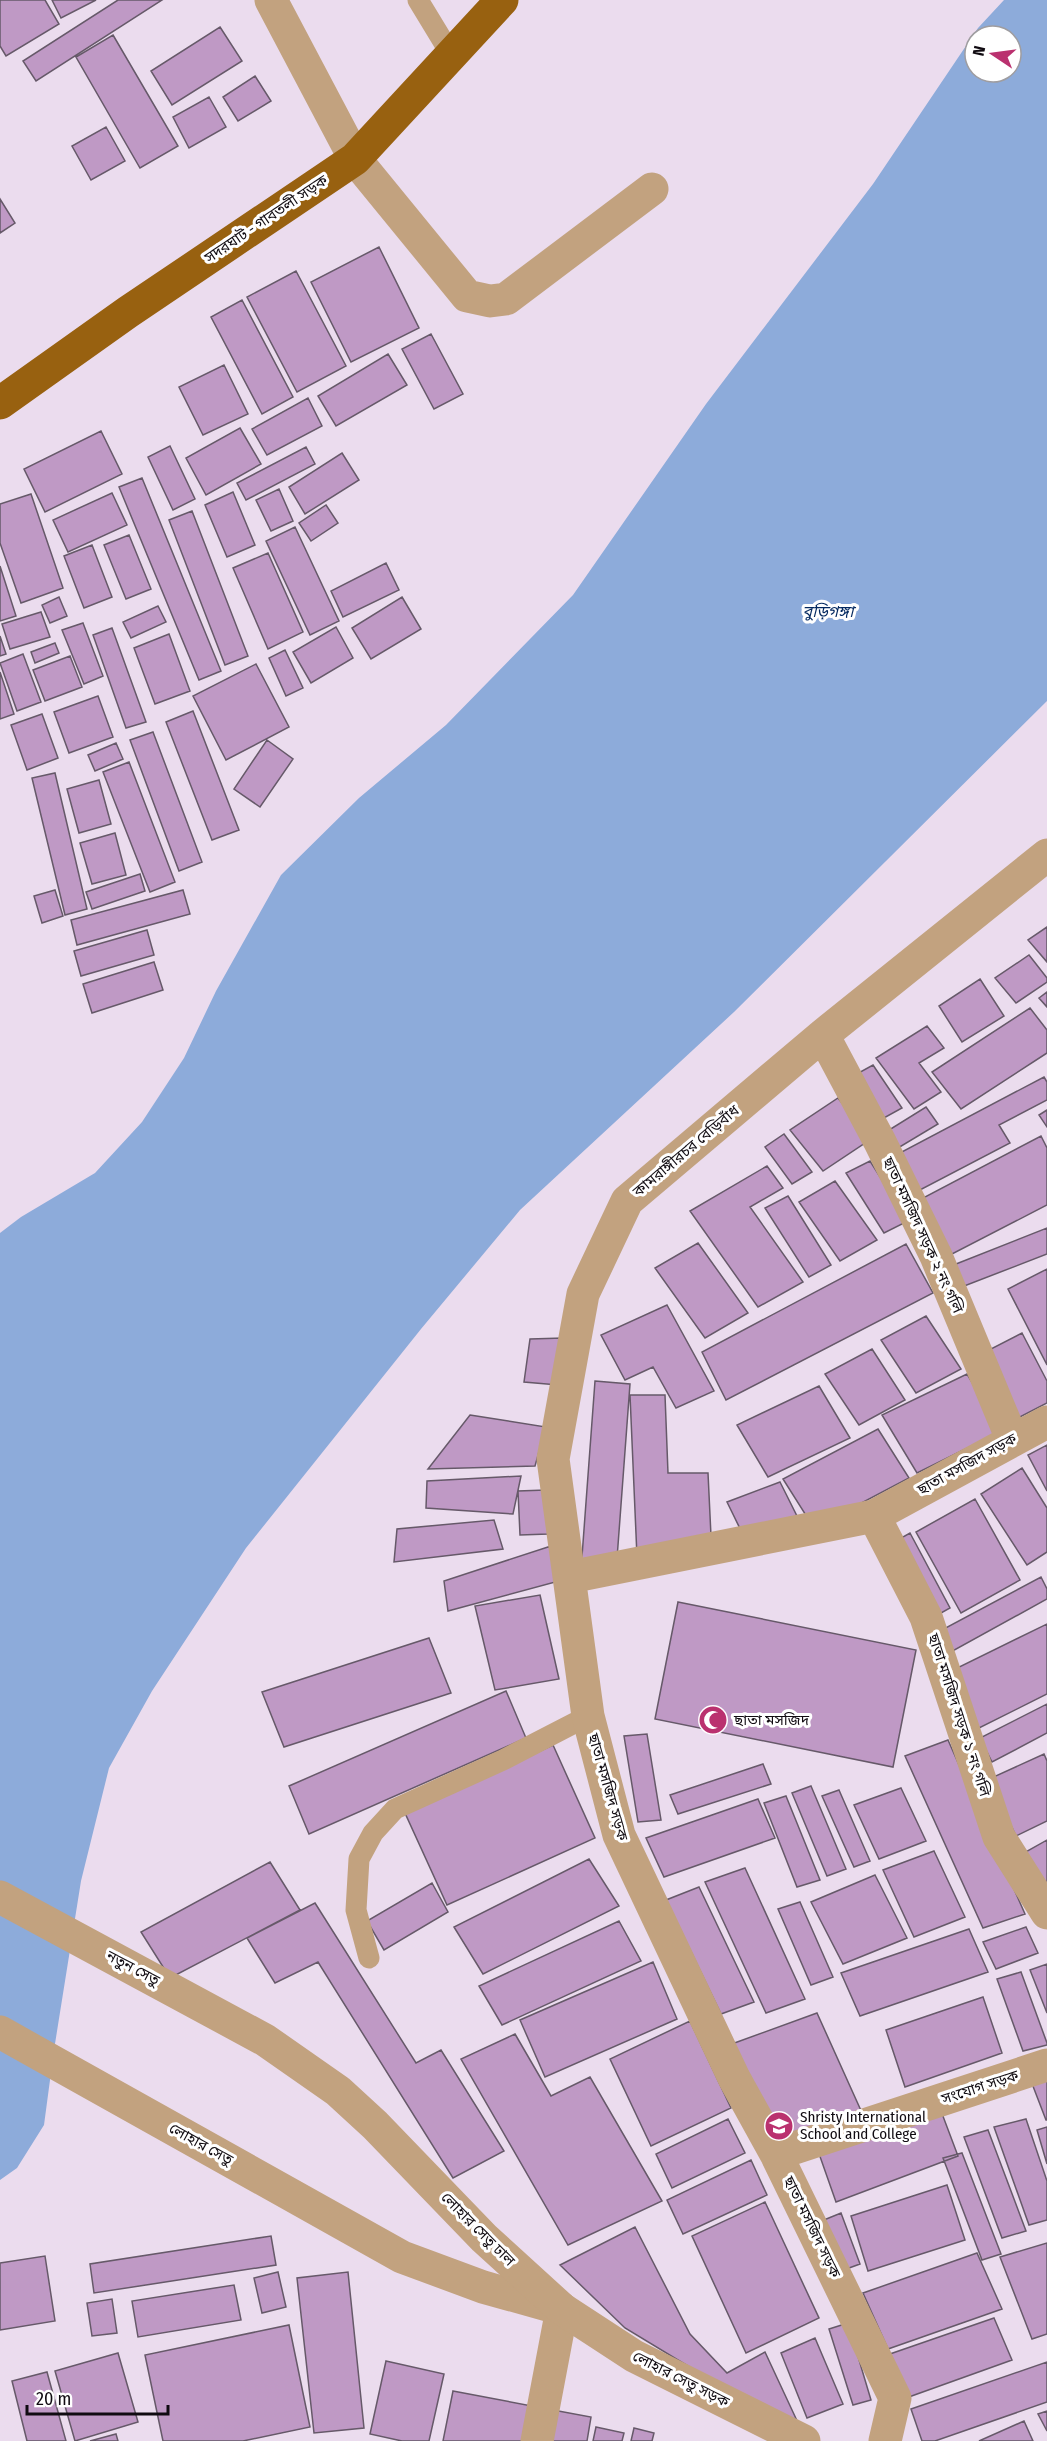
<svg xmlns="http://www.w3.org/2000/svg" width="1047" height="2441" font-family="'Fira Sans Condensed','Noto Sans Bengali',sans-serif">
	<rect width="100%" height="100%" fill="#ebdcee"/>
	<path fill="#8dabda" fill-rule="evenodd" d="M1004,0H1047V701L734,1012L520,1210L421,1329L246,1548L152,1691L109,1768L81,1881L54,2050L44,2125L17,2168L0,2180V1233L21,1217L95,1173L142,1122L184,1058L216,991L281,875L359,798L446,725L573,595L706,404L873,184L978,28ZM975,36H1011V72H975Z"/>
	<path fill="#bf99c5" stroke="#665969" stroke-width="1.5" d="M0,0H45L59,24L6,56L0,46Z
		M52,0H96L61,18Z
		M118,0H162L36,81L23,61Z
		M220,27L242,61L172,105L151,71Z
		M113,35L178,146L140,168L76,57Z
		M255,76L271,101L238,121L223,97Z
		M209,97L226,127L189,148L173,117Z
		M106,127L125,161L91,180L72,146Z
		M0,199L15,223L0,233Z
		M379,247L419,328L351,362L311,282Z
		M296,271L346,366L297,392L247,297Z
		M242,300L293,397L262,414L211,317Z
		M431,334L463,394L434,409L402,349Z
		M388,354L407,385L336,426L318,396Z
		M224,365L248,414L203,435L179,387Z
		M308,398L322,426L267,455L252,429Z
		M240,428L261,464L206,495L186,458Z
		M101,431L122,474L45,512L24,469Z
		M170,446L195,499L173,510L148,457Z
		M306,447L315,464L246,500L237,483Z
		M342,453L359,480L305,514L289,487Z
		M142,478L221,671L199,680L119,487Z
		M279,489L293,521L271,531L256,500Z
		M233,492L255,545L227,557L205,505Z
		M112,493L127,525L68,552L53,520Z
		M31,494L63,588L21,603L0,543V504Z
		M326,505L338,523L311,541L299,523Z
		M192,511L248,656L225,665L169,520Z
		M295,527L339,621L310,635L266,541Z
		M129,535L151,589L126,599L104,545Z
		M92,545L112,597L84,608L64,556Z
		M268,553L303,632L268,649L233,568Z
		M386,563L399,590L343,617L331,591Z
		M0,566L16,616L0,621Z
		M59,597L67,616L50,623L42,605Z
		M402,597L421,629L371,659L352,628Z
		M158,606L166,622L131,638L123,622Z
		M41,612L50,637L10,649L2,624Z
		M83,623L103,676L84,684L62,630Z
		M336,627L353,658L311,683L293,652Z
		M112,628L146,722L126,728L93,635Z
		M169,634L190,691L155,704L134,648Z
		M0,636L6,654L0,656Z
		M55,643L59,653L35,663L31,652Z
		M285,650L303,688L286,696L269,658Z
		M23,654L41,702L17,711L0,663Z
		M70,656L82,687L45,701L33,670Z
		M256,664L289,727L226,760L193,696Z
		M0,672L14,714L0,719Z
		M98,696L113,737L69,753L54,712Z
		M193,711L239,830L212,840L166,722Z
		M42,714L58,758L27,770L11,725Z
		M153,732L202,862L179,871L130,740Z
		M267,740L293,759L260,807L234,789Z
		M116,743L123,759L95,771L88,755Z
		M129,762L175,882L150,892L103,772Z
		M55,773L87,909L65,915L32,778Z
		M99,780L111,824L79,833L67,789Z
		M115,833L126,875L92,884L80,843Z
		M140,874L145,891L92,909L86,892Z
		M55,890L63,916L42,923L34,896Z
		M183,890L190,914L77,945L71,920Z
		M1047,927V962L1028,940Z
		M147,930L154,955L81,976L74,951Z
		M1029,955L1047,978V982L1016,1003L995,978Z
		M154,962L163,990L92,1013L83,984Z
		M980,979L1004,1016L962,1042L939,1006Z
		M1047,992V1007L1039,998Z
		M1030,1008L1047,1030V1053L961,1109L932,1072Z
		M927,1026L944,1048L919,1063L941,1092L914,1109L876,1058Z
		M873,1065L902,1108L873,1124L844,1081Z
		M1044,1077L1047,1082V1100L999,1125L1010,1143L918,1191L896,1155Z
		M838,1098L871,1139L823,1171L790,1130Z
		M926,1107L938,1124L893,1151L881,1135Z
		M1047,1110V1127L1039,1115Z
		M784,1134L812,1172L792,1184L765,1147Z
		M1041,1136L1047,1148V1205L952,1254L923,1198Z
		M870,1161L908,1221L884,1233L846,1173Z
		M767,1166L783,1188L750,1207L803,1282L758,1307L690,1211Z
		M835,1181L877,1240L840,1261L799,1202Z
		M788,1196L831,1265L809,1277L765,1208Z
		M1047,1228V1254L959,1288L951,1266Z
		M698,1243L748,1313L705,1338L655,1268Z
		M906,1244L933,1293L726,1400L702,1352Z
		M1047,1269V1365L1008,1289Z
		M667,1305L714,1391L676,1408L653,1367L625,1380L601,1335Z
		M926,1316L961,1369L916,1393L881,1340Z
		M1022,1333L1047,1381V1403L1018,1418L985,1352Z
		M563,1338L558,1385L524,1382L530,1339Z
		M872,1349L905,1400L859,1425L825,1374Z
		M967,1374L1002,1431L917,1473L882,1415Z
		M595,1381L630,1384L616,1572L581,1570Z
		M819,1386L850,1438L768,1477L737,1425Z
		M630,1395H665L668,1473H708L712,1557H637Z
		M470,1415L546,1427L535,1466L428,1469Z
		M878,1429L909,1478L814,1528L783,1479Z
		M1047,1445V1491L1028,1455Z
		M1022,1468L1047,1508V1552L1027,1565L981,1494Z
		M521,1476L513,1514L426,1508L427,1481Z
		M780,1482L803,1528L750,1549L727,1502Z
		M546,1490L548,1534L520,1535L518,1491Z
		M975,1499L1020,1580L961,1613L916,1532Z
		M494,1520L503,1549L394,1562L397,1529Z
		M910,1533L950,1608L934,1617L894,1542Z
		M551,1546L559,1581L448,1611L444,1581Z
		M1041,1577L1047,1589V1599L949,1653L938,1632Z
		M540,1595L559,1679L495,1690L475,1606Z
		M678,1602L916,1650L893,1767L655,1719Z
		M1047,1624V1694L979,1728L951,1671Z
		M429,1638L451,1693L284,1747L262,1692Z
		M506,1691L526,1738L309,1834L289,1786Z
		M1047,1704V1733L992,1762L980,1738Z
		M647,1734L661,1820L638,1822L624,1736Z
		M948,1740L1025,1914L983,1928L905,1756Z
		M553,1745L595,1838L447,1905L405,1813Z
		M1044,1754L1047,1761V1821L1016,1836L989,1779Z
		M763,1764L771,1784L678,1814L670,1795Z
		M811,1786L846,1869L827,1876L792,1793Z
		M901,1788L926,1841L879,1859L854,1805Z
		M839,1790L870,1861L854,1867L822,1796Z
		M786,1796L820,1880L797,1887L764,1803Z
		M758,1799L775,1838L664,1877L646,1838Z
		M1047,1840V1899L1022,1854Z
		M934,1851L965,1917L914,1937L883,1870Z
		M589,1859L619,1906L483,1974L454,1927Z
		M270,1862L300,1910L170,1978L141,1932Z
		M745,1868L805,1999L766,2013L705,1882Z
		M875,1875L907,1938L843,1964L811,1902Z
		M432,1883L448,1912L384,1950L367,1921Z
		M699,1887L754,2002L721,2014L666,1900Z
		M800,1902L833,1977L811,1985L778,1909Z
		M315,1903L416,2063L441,2050L504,2151L453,2178L318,1962L275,1983L247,1938Z
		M619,1921L641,1961L502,2025L479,1986Z
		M1026,1927L1038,1953L996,1969L983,1942Z
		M969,1929L988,1972L860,2016L841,1973Z
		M653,1962L677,2019L545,2077L520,2020Z
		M1047,1964V2013L1030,1970Z
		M1021,1972L1047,2043V2045L1023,2051L997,1979Z
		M983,1997L1002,2053L905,2087L886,2030Z
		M817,2013L863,2115L776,2146L729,2045Z
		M690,2021L731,2108L651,2146L610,2059Z
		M515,2034L551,2096L590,2077L662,2201L568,2245L461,2059Z
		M1047,2076V2120H1046L1031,2081Z
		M938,2103L958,2156L836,2202L817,2148Z
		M728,2119L745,2153L672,2188L656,2154Z
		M1026,2119L1047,2181V2220L1029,2225L994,2127Z
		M1047,2127V2164L1037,2130Z
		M988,2130L1026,2231L1002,2238L964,2137Z
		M962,2153L1001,2254L982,2260L943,2158Z
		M751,2160L767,2195L683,2234L667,2200Z
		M947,2185L965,2240L868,2271L851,2216Z
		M765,2202L819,2318L746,2353L692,2236Z
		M841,2213L860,2264L838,2272L819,2222Z
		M635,2227L690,2334L727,2373L765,2352L799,2425L706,2377L625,2328L560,2265Z
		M271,2236L276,2265L94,2293L90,2264Z
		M1047,2243V2334L1032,2339L1000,2257Z
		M977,2253L1002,2309L888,2349L863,2293Z
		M45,2256L55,2321L0,2330V2263Z
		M278,2272L286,2307L262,2313L254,2278Z
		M348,2272L364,2428L314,2433L297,2278Z
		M234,2285L241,2320L138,2337L132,2301Z
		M112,2299L117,2333L92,2336L87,2303Z
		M994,2318L1012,2360L906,2398L887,2355Z
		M848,2323L871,2400L853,2405L829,2329Z
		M289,2325L310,2427L243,2441H163L145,2355Z
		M815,2338L843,2404L807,2418L781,2353Z
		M118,2353L138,2422L75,2441L55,2371Z
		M386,2361L444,2374L429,2441H402L370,2434Z
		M1047,2362V2402L935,2441H922L911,2409Z
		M47,2372L66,2441H27L12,2381Z
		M453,2391L532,2406L525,2441H443Z
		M553,2410L591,2417L587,2441H548Z
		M1047,2411V2431L1038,2414Z
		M1024,2421L1033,2441H979Z
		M596,2427L624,2433L622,2441H593Z
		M634,2428L654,2433L652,2441H631Z
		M116,2434L118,2441H90Z"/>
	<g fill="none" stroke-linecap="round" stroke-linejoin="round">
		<path stroke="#c2a27f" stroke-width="21" d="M418,0L452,56
			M369,1958L356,1910L359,1859L373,1833L395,1809L503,1760L588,1716"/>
		<path stroke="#c2a27f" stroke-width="33" d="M271,0L355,159L467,296L490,301L506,299L652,189
			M823,1035L880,1142L936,1256L1012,1439
			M874,1516L926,1617L999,1837L1047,1913
			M570,1577L874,1516L1047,1422
			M0,2032L402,2257L483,2287L562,2309L537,2441
			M776,2154L1047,2065
			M885,2441L895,2398L776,2154L734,2078L619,1835L588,1716L553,1459L583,1294L627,1201L823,1035L1047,855"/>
		<path stroke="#c2a27f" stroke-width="33" d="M0,1897L265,2040L338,2091L375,2125L484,2238L562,2309L634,2356L804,2441"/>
		<path stroke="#986110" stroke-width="33" d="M0,403L128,312L355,159L502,0"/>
	</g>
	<defs>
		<g id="mosque-disc" transform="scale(1.5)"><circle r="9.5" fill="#ba316f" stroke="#fff"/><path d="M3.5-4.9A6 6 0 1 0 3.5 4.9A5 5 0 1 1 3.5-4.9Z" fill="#fff"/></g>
		<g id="school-disc" transform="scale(1.5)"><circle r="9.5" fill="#ba316f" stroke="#fff"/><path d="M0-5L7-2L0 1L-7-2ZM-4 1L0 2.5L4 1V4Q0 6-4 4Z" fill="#fff"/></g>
	</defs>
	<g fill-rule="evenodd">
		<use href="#mosque-disc" x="713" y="1720"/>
		<use href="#school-disc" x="779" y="2126"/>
	</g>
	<g text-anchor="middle" stroke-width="6" stroke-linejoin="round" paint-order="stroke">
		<g font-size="15" fill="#100b11" stroke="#fff">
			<text transform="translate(266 219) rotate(-34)" y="5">সদরঘাট - গাবতলী সড়ক</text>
			<text transform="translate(686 1151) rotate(-40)" y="5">কামরাঙ্গীরচর বেড়িবাঁধ</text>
			<text transform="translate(923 1235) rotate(65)" y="5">ছাতা মসজিদ সড়ক ২ নং গলি</text>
			<text transform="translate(967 1464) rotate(-29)" y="5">ছাতা মসজিদ সড়ক</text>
			<text transform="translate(959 1715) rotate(72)" y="5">ছাতা মসজিদ সড়ক ১ নং গলি</text>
			<text transform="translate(608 1787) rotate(74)" y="5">ছাতা মসজিদ সড়ক</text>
			<text transform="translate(133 1968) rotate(28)" y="5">নতুন সেতু</text>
			<text transform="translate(980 2087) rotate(-18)" y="5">সংযোগ সড়ক</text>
			<text transform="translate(201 2144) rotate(29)" y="5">লোহার সেতু</text>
			<text transform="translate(812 2227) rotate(64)" y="5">ছাতা মসজিদ সড়ক</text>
			<text transform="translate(478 2229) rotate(45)" y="5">লোহার সেতু ঢাল</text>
			<text transform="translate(681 2379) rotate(27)" y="5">লোহার সেতু সড়ক</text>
		</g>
		<g font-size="15" fill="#100b11" stroke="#fff" text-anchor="start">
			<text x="734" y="1725">ছাতা মসজিদ</text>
			<text x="800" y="2122">Shristy International<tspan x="800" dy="17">School and College</tspan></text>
		</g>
		<g font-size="16" font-style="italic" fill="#03285f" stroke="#fff">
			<text x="828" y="617">বুড়িগঙ্গা</text>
		</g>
	</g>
	<g transform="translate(993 54) rotate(283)"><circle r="28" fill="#ffffff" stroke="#9f9da0" stroke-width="1.5"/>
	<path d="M0-4.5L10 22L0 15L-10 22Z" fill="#ba316f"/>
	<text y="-9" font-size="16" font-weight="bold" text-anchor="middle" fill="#100b11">N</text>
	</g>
	<path d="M27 2405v9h141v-9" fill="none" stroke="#100b11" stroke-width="3"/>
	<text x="36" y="2405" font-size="18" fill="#100b11" stroke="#ffffff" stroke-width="4.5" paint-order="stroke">20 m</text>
</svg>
